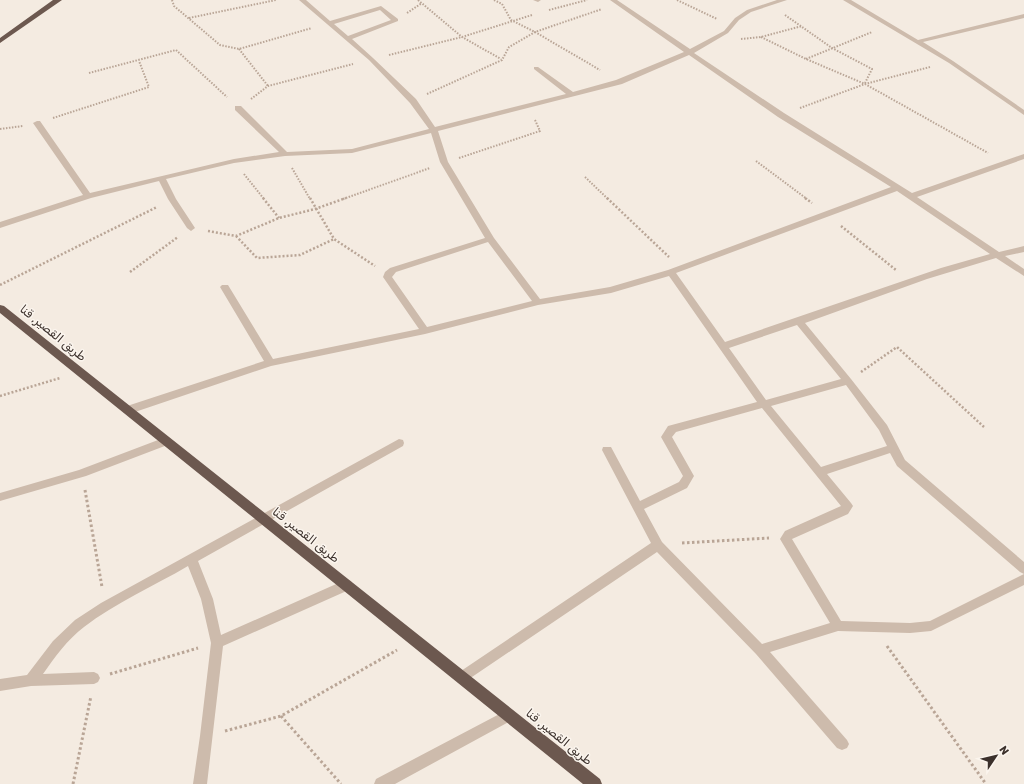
<svg xmlns="http://www.w3.org/2000/svg" width="1024" height="784" font-family="Rubik,Vazirmatn,sans-serif">
	<rect width="100%" height="100%" fill="#f4ebe1"/>
	<g fill="none" stroke-linecap="round" stroke-linejoin="round">
		<path stroke="#b9a596" stroke-width="2" stroke-dasharray="1.5 1.5" stroke-linecap="butt" d="M172,0L174,6L220,45L239,49L312,28
			M418,0L462,37L501,59
			M494,0L502,4L511,20L535,32L600,70
			M677,0L717,19
			M549,10L587,0
			M407,13L422,3
			M785,15L832,48L872,69L865,83
			M189,18L276,0
			M761,37L806,59L865,84L988,153
			M741,39L761,37L802,26
			M239,49L268,86
			M389,55L462,37L532,15
			M806,59L872,32
			M89,73L176,50L227,97
			M427,94L502,60L509,47L535,32L602,9
			M251,99L268,86L353,64
			M800,108L865,84L930,67
			M53,118L149,87L139,61
			M0,129L23,126
			M459,158L540,131L535,120
			M756,161L807,199
			M292,168L310,199
			M244,174L264,199
			M585,177L608,199
			M343,199L430,168"/>
		<path stroke="#b9a596" stroke-width="2.5" stroke-dasharray="2 2" stroke-linecap="butt" d="M263,198L279,218
			M310,198L334,239L375,266
			M607,198L669,257
			M805,198L812,203
			M841,226L896,270
			M208,231L236,236L279,218L315,209L346,198
			M236,236L257,258L300,255L334,239
			M130,272L178,237
			M0,285L157,207
			M861,372L897,347L984,427
			M0,396L60,378"/>
		<path stroke="#b9a596" stroke-width="3" stroke-dasharray="2.5 2.5" stroke-linecap="butt" d="M85,490L102,587
			M682,543L769,538
			M887,646L986,784
			M110,674L198,648
			M281,716L341,784
			M225,731L281,716L397,650
			M73,784L91,696"/>
		<path fill="#cdbbac" fill-rule="evenodd" d="M299,0H306L330,21L381,6L398,19V21L352,39L373,58L416,99L435,127L566,94L534,69V67H538L573,92L616,80L684,52L610,0H617L690,49L724,31L735,18L747,10L777,0H787L751,12L739,20L728,33L694,53L784,113L912,193L1024,154V159L917,197L999,252L1024,246V252L1005,256L1024,269V276L996,258L927,279L805,323L851,379L887,425L905,460L1024,562V574L1020,572L897,466L890,453L827,474L851,503L853,506L848,514L792,539L841,621L910,623L930,621L1024,574V585L931,631L910,633L838,631L770,652L847,740L849,744L847,748L842,750L837,748L756,654L657,552L466,681L462,683L458,681L456,677L458,673L651,543L602,450L603,447H611L640,501L679,482L683,476L661,437L668,426L757,402L669,276L611,293L538,305L425,334L271,366L132,413H124L123,410L124,407L264,361L220,287L222,285H228L273,359L419,329L383,277L385,272L390,268L485,238L440,162L431,133L352,153L285,156L234,163L166,179L176,199L195,228L191,231L187,228L168,199L159,181L91,198L0,228V222L83,195L33,123L37,121H40L90,193L234,159L279,152L235,110V106H241L287,152L352,149L429,129L410,103L369,60ZM380,10L391,20L348,36L334,24ZM689,55L778,117L891,187L668,270L610,287L540,299L494,238L448,162L438,131L622,84ZM897,191L990,254L941,268L725,342L676,273ZM488,242L532,301L427,327L392,277L396,272ZM797,325L841,379L766,400L729,348ZM846,385L879,430L887,446L821,467L771,406ZM762,408L841,506L785,531L780,539L830,623L762,644L662,542L644,509L687,488L694,476L672,437L676,432Z
			M533,0H541L538,2Z
			M843,0H851L918,40L1024,14V18L923,42L953,61L1024,110V115L949,63Z
			M166,437L170,438L171,441L170,444L86,476L0,501V493L79,470Z
			M399,439L403,440L404,443L403,446L198,561L213,599L221,635L343,581L347,580L351,581L353,585L351,589L223,646L207,784H193L200,736L211,643L201,599L188,566C154,586 115,603 84,627C67,640 55,657 43,674L94,672L98,674L100,678L98,682L94,684L31,686L0,691V679L27,675L53,641L75,620L101,603Z
			M509,709L514,711L515,715L514,719L395,784H374L376,779Z"/>
		<path fill="#6c584f" fill-rule="evenodd" d="M53,0H62L0,43V38Z
			M0,305L4,306L600,779L602,784H583L0,313Z"/>
	</g>
	<g text-anchor="middle" stroke-width="3" stroke-linejoin="round" paint-order="stroke">
		<g font-size="12" fill="#3b302b" stroke="#fbf5ee">
			<text transform="translate(53 333) rotate(39)" y="4">طريق القصير, قنا</text>
			<text transform="translate(306 535) rotate(38)" y="4">طريق القصير, قنا</text>
			<text transform="translate(559 737) rotate(39)" y="4">طريق القصير, قنا</text>
		</g>
	</g>
	<g transform="translate(996 756) rotate(55)" stroke="#fbf5ee" stroke-width="3" paint-order="stroke">
	<path d="M0-3L7 15L0 10L-7 15Z" fill="#3b302b"/>
	<text y="-6" font-size="11" font-weight="bold" text-anchor="middle" fill="#3b302b">N</text>
	</g>
</svg>
